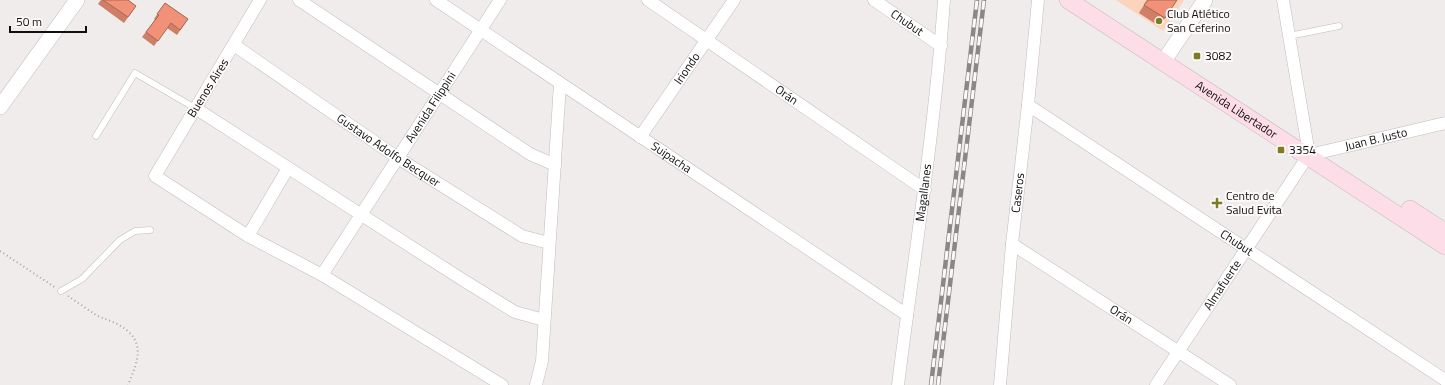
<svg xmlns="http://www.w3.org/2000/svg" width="1445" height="385" font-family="'Titillium Web',sans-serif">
	<rect width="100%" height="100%" fill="#f1ecec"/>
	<path fill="#fbd4bb" d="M1116,0H1184L1163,31Z"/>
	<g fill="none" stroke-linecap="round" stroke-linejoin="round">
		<g stroke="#c0bcbc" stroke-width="7">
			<path id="service" d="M1289,36L1339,26
				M96,136L135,73L195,108
				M61,291L82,279L120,240L135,231L150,230"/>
		</g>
		<g stroke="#c0bcbc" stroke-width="13">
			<g id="minor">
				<path d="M260,0L155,176L248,236L322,275L502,385"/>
				<path d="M299,0L530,154L555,165"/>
				<path id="s1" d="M436,0L907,315"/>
				<path id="s2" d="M648,0L925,190"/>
				<path id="s3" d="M874,0L941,46"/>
				<path id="s4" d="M234,45L398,158L522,236L549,243"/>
				<path id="s5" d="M1028,105L1445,380"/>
				<path d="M195,108L463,280L515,312L544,320"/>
				<path id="s6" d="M640,137L734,0"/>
				<path id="s7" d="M1308,156L1322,152L1445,123"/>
				<path d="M248,236L288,168"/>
				<path id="s8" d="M1012,244L1230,385"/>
				<path id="s9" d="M322,275L500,0"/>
				<path d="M536,385L542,361L560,84"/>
				<path id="s10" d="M898,385C914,257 935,129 944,0"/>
				<path id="s11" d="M1000,385L1012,244L1028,105L1038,0"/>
				<path id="s12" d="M1156,385L1308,156L1307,142L1283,0"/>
			</g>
		</g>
		<g stroke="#c0bcbc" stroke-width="16">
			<path id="tertiary" d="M1163,62L1205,0
				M0,107L77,0"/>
		</g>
		<g stroke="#c0bcbc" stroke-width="18">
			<g id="secondary">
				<path id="s13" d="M1068,0L1445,246"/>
				<path d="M1410,209L1445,232"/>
			</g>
		</g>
		<path stroke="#a8a4a4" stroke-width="2" stroke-dasharray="1 3" stroke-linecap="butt" d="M0,251L56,288
			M68,296C77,302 87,309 96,315C104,319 112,321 119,325C147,341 138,361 128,385"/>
		<use href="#service" stroke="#fff" stroke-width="6"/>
		<use href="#minor" stroke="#fff" stroke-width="12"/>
		<use href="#tertiary" stroke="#fff" stroke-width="15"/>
		<use href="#secondary" stroke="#fddde7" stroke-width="17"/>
		<g stroke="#8b8787" stroke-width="4.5">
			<path id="rail" d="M931,385L977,0
				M938,385L984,0"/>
		</g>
		<use href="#rail" stroke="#fef9f9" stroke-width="3" stroke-dasharray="9" stroke-linecap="butt"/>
	</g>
	<path fill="#cf7e67" d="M101,0H128L136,6L124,23L98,4Z
		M1147,0L1165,18L1159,26L1139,13Z
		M165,3L188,19L177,35L167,28L154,46L142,37L155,20L154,19Z"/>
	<path fill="#f19278" stroke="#a96654" d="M103,0H128L136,6L128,17Z
		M1148,0H1177L1165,18L1144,5Z
		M165,3L188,19L180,30L171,23L158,41L146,32L159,15L157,14Z"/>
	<g fill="#7c7c25" stroke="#fef9f9" stroke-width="1.5">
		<circle cx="1159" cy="21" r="4"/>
		<rect x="1193" y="52" width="8" height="8" rx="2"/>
		<rect x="1277" y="146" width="8" height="8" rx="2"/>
		<path d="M1215 197h4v4h4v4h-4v4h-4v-4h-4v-4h4z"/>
	</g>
	<g text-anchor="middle" stroke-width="4" stroke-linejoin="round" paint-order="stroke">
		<g font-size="12" fill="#100e0e" stroke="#fef9f9" text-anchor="start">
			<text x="1167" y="18">Club Atlético<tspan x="1167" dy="14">San Ceferino</tspan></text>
			<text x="1205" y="60">3082</text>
			<text x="1289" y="154">3354</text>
			<text x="1226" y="200">Centro de<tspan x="1226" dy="14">Salud Evita</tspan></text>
		</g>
		<g font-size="12" fill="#100e0e" stroke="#fef9f9">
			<text dy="4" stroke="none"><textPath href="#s3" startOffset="40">Chubut</textPath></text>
			<text dy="4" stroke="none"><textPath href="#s6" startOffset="83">Iriondo</textPath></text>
			<text transform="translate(208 88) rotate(-58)" y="4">Buenos Aires</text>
			<text dy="4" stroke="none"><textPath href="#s2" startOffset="168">Orán</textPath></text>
			<text dy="4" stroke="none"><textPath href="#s9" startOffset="200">Avenida Filippini</textPath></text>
			<text dy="4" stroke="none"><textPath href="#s13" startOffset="201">Avenida Libertador</textPath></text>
			<text dy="4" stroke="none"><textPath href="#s7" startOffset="70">Juan B. Justo</textPath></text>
			<text dy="4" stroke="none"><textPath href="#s4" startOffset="187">Gustavo Adolfo Becquer</textPath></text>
			<text dy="4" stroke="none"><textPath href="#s1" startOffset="283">Suipacha</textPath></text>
			<text dy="4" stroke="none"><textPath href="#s11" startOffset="193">Caseros</textPath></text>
			<text dy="4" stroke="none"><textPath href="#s10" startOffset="194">Magallanes</textPath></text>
			<text dy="4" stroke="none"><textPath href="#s5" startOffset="250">Chubut</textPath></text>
			<text dy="4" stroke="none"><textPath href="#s12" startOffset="120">Almafuerte</textPath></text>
			<text dy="4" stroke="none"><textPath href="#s8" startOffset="130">Orán</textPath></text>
		</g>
	</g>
	<path d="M10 26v6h76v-6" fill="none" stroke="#100e0e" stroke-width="2"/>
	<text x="16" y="26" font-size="12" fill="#100e0e" stroke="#fef9f9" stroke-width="3" paint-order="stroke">50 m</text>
</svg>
